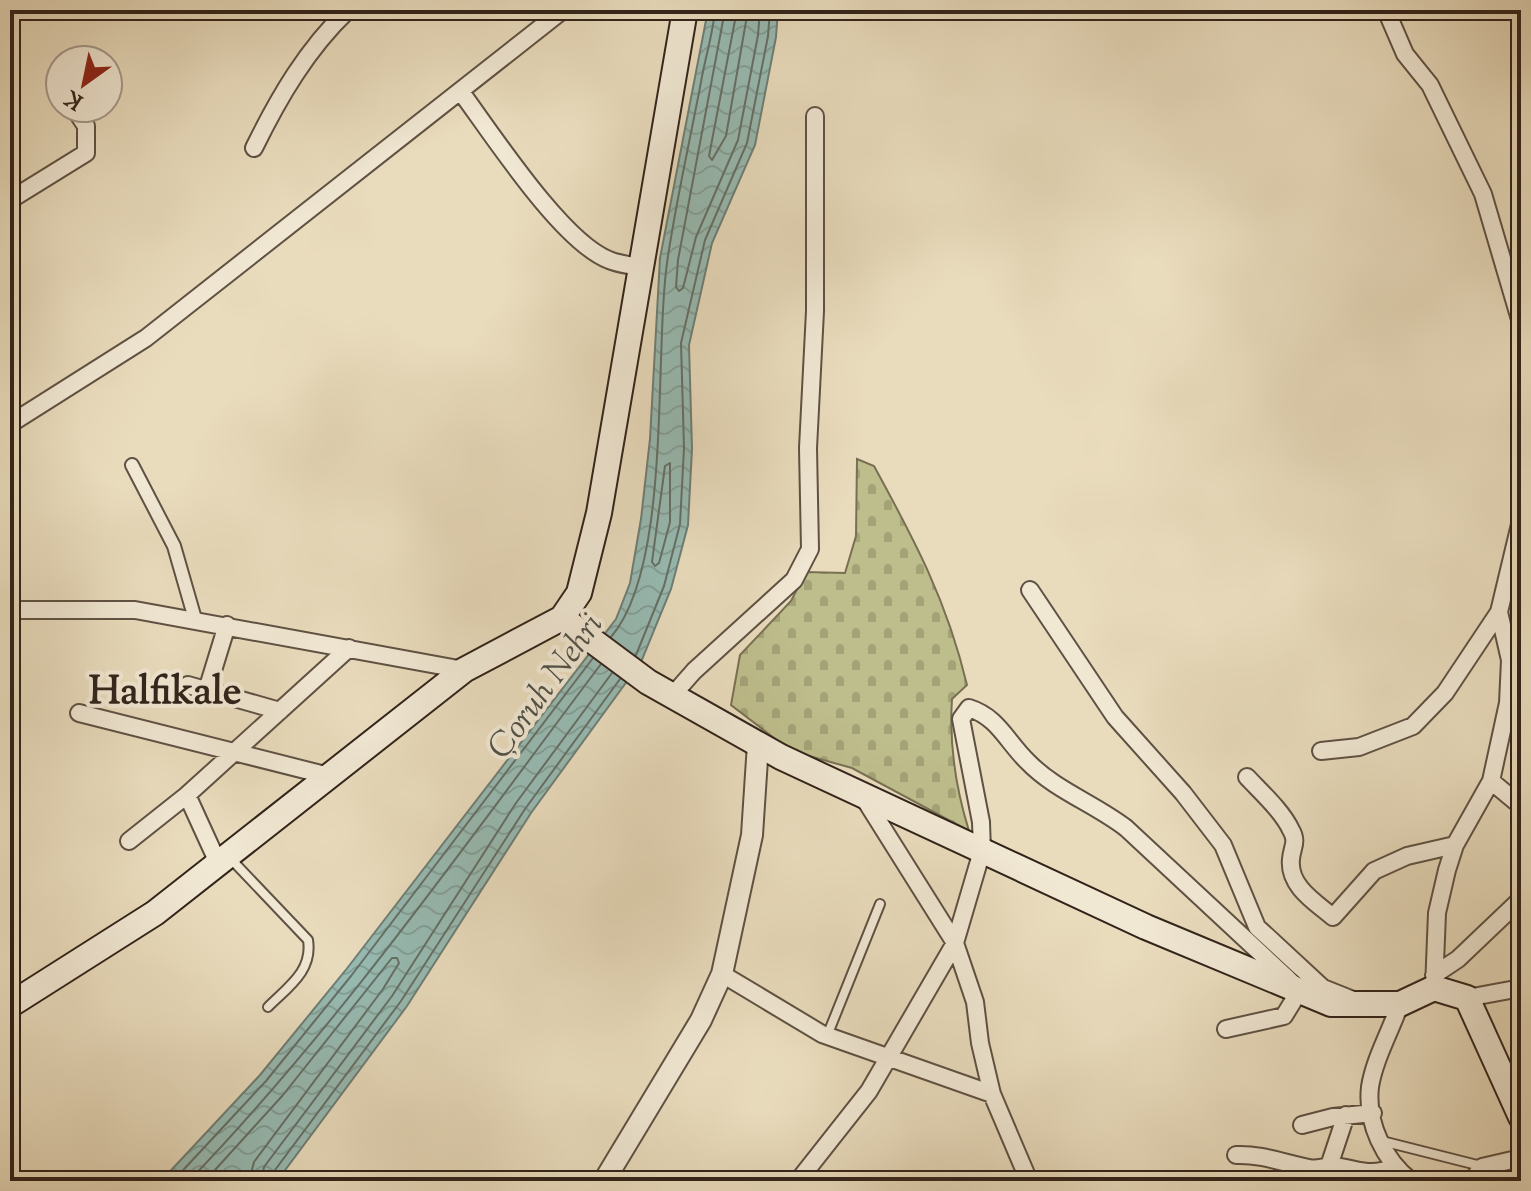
<svg xmlns="http://www.w3.org/2000/svg" width="1531" height="1191" font-family="'Sorts Mill Goudy',serif">
	<defs>
		<pattern id="cemetery-stones" width="16" height="16" patternUnits="userSpaceOnUse" patternTransform="scale(2)"><rect width="16" height="16" fill="#bebe8c"/><path d="M2 7V4a2 2 0 0 1 4 0v3zM10 15v-3a2 2 0 0 1 4 0v3z" fill="#a4a378"/></pattern>
		<pattern id="water-waves" width="16" height="10" patternUnits="userSpaceOnUse" patternTransform="scale(2)"><rect width="16" height="10" fill="#97bbb3"/><path d="M0 5q4-4 8 0t8 0" fill="none" stroke="#83a099"/></pattern>
	</defs>
	<rect width="100%" height="100%" fill="#e9dcbd"/>
	<filter id="stains"><feTurbulence type="fractalNoise" baseFrequency=".0025" numOctaves="4"/><feColorMatrix values="0 0 0 0 .2 0 0 0 0 .09 0 0 0 0 .02 0 0 0 .5 -.17"/></filter>
	<radialGradient id="worn" r=".72"><stop offset=".6" stop-color="#630" stop-opacity="0"/><stop offset="1" stop-color="#630" stop-opacity=".3"/></radialGradient>
	<path fill="url(#cemetery-stones)" stroke="#787053" stroke-width="2" d="M857,459L874,466C915,541 947,601 967,685L952,699C949,744 956,789 969,831L852,768L791,751L731,705L740,655L791,601L806,572L845,573L856,536Z"/>
	<path fill="url(#water-waves)" stroke="#6e7e76" stroke-width="2" d="M708,10H778L776,37L755,145L712,243L689,345L692,449L688,525L671,589L641,662L531,813L407,1006L277,1181H161L260,1075L345,971L616,619L630,583L641,519L650,439L660,258Z"/>
	<g fill="none" stroke-linecap="round" stroke-linejoin="round">
		<path stroke="#646f66" stroke-width="2" d="M725,10L678,260L676,287L679,291L683,288L696,237L738,140L758,35L760,10
			M737,10L709,156L712,160L726,136L748,10
			M670,463V522L659,563L655,566L652,562L665,466Z
			M611,637C673,565 653,351 668,256C677,197 690,140 701,82C705,58 713,34 715,10
			M636,655L664,586L680,524L684,448L681,343L705,240L747,143L768,36L770,10
			M173,1181L266,1081L351,976L593,658
			M189,1181C341,1023 469,839 601,664
			M205,1181L283,1095L392,958H397L399,963L383,989L254,1162L249,1181
			M261,1181L264,1167L392,996L516,803L612,673
			M271,1181L272,1174L401,1001L525,809L620,679"/>
		<g stroke="#5f5143" stroke-width="12">
			<path id="service" d="M230,858L308,940C313,971 288,987 268,1007
				M827,1036L880,904
				M1382,1141L1481,1166"/>
		</g>
		<g stroke="#5f5143" stroke-width="16">
			<path id="pedestrian" d="M132,465L174,546L195,619"/>
		</g>
		<g stroke="#5f5143" stroke-width="20">
			<path id="minor" d="M1386,10L1405,54L1430,85L1483,194L1521,323
				M461,92C492,134 562,242 609,260C618,264 630,265 639,267
				M254,148C279,97 307,49 348,10
				M10,200L86,153V126L74,108
				M10,424L146,338L563,10
				M1030,590L1115,717L1183,793L1223,845L1257,927L1323,988L1353,1000
				M10,610H135L464,670
				M188,685L280,711
				M207,690L227,625
				M672,696L694,671L794,580L810,549L808,448L815,311V116
				M79,713L329,776
				M1321,751L1359,747L1413,726L1445,693L1499,612L1521,520
				M1247,777C1262,793 1282,811 1291,830C1298,842 1292,847 1291,859C1288,886 1315,902 1333,917L1374,871L1407,856L1455,845
				M1491,781L1521,806
				M187,795L219,865
				M129,841L187,795L349,648
				M722,974L822,1034L992,1094
				M1434,975L1458,959L1521,899
				M1434,988L1437,913L1447,870L1455,845L1491,781L1508,703L1510,660L1499,612
				M1467,998L1521,988
				M1391,1003L1400,1004C1391,1030 1374,1060 1370,1087C1366,1123 1384,1160 1411,1181
				M1302,1125L1333,1117L1373,1113
				M1236,1155C1262,1154 1283,1163 1309,1168C1317,1170 1325,1166 1333,1166C1356,1168 1370,1178 1393,1167
				M1329,1166L1346,1115
				M798,1181L869,1091L955,943L862,795
				M1029,1181L992,1094L980,1043L975,1002L955,943L982,851L981,822L961,719L969,708C998,717 1007,742 1028,762C1055,790 1095,804 1126,828L1300,990L1284,1016L1226,1029
				M1472,1181L1482,1167L1521,1158"/>
		</g>
		<g stroke="#5f5143" stroke-width="24">
			<path id="tertiary" d="M604,1181L701,1020L722,974L752,835L758,744"/>
		</g>
		<g stroke="#31231a" stroke-width="28">
			<path id="secondary" d="M562,618L648,682L781,757L1146,927L1331,1004H1400L1434,988L1467,998L1521,1117
				M10,1005L155,913L464,670L562,618L579,593L599,513L685,10"/>
		</g>
		<use href="#service" stroke="#f1e8d4" stroke-width="8"/>
		<use href="#pedestrian" stroke="#f1e8d4" stroke-width="12"/>
		<use href="#minor" stroke="#f1e8d4" stroke-width="16"/>
		<use href="#tertiary" stroke="#f1e8d4" stroke-width="20"/>
		<use href="#secondary" stroke="#f1e8d4" stroke-width="24"/>
	</g>
	<g text-anchor="middle" stroke-width="8" stroke-linejoin="round" paint-order="stroke">
		<g font-size="34" font-style="italic" fill="#505148" stroke="#f1e8d4">
			<text transform="translate(544 685) rotate(-54)" y="12">Çoruh Nehri</text>
		</g>
		<g font-size="40" font-weight="bold" fill="#31231a" stroke="#f1e8d4">
			<text x="165" y="703">Halfikale</text>
		</g>
	</g>
	<rect width="1531" height="1191" fill="none" stroke="#e9dcbd" stroke-width="40"/>
	<rect x="12" y="12" width="1507" height="1167" fill="none" stroke="#31231a" stroke-width="4"/>
	<rect x="20" y="20" width="1491" height="1151" fill="none" stroke="#31231a" stroke-width="2"/>
	<g transform="translate(84 84) rotate(213)"><circle r="38" fill="#f1e8d4" stroke="#a4998a" stroke-width="2"/>
	<path d="M0-6L14 30L0 20L-14 30Z" fill="#8f2418"/>
	<text y="-12" font-size="22" font-weight="bold" text-anchor="middle" fill="#31231a">K</text>
	</g>
	<rect width="100%" height="100%" filter="url(#stains)"/>
	<rect width="100%" height="100%" fill="url(#worn)"/>
</svg>
